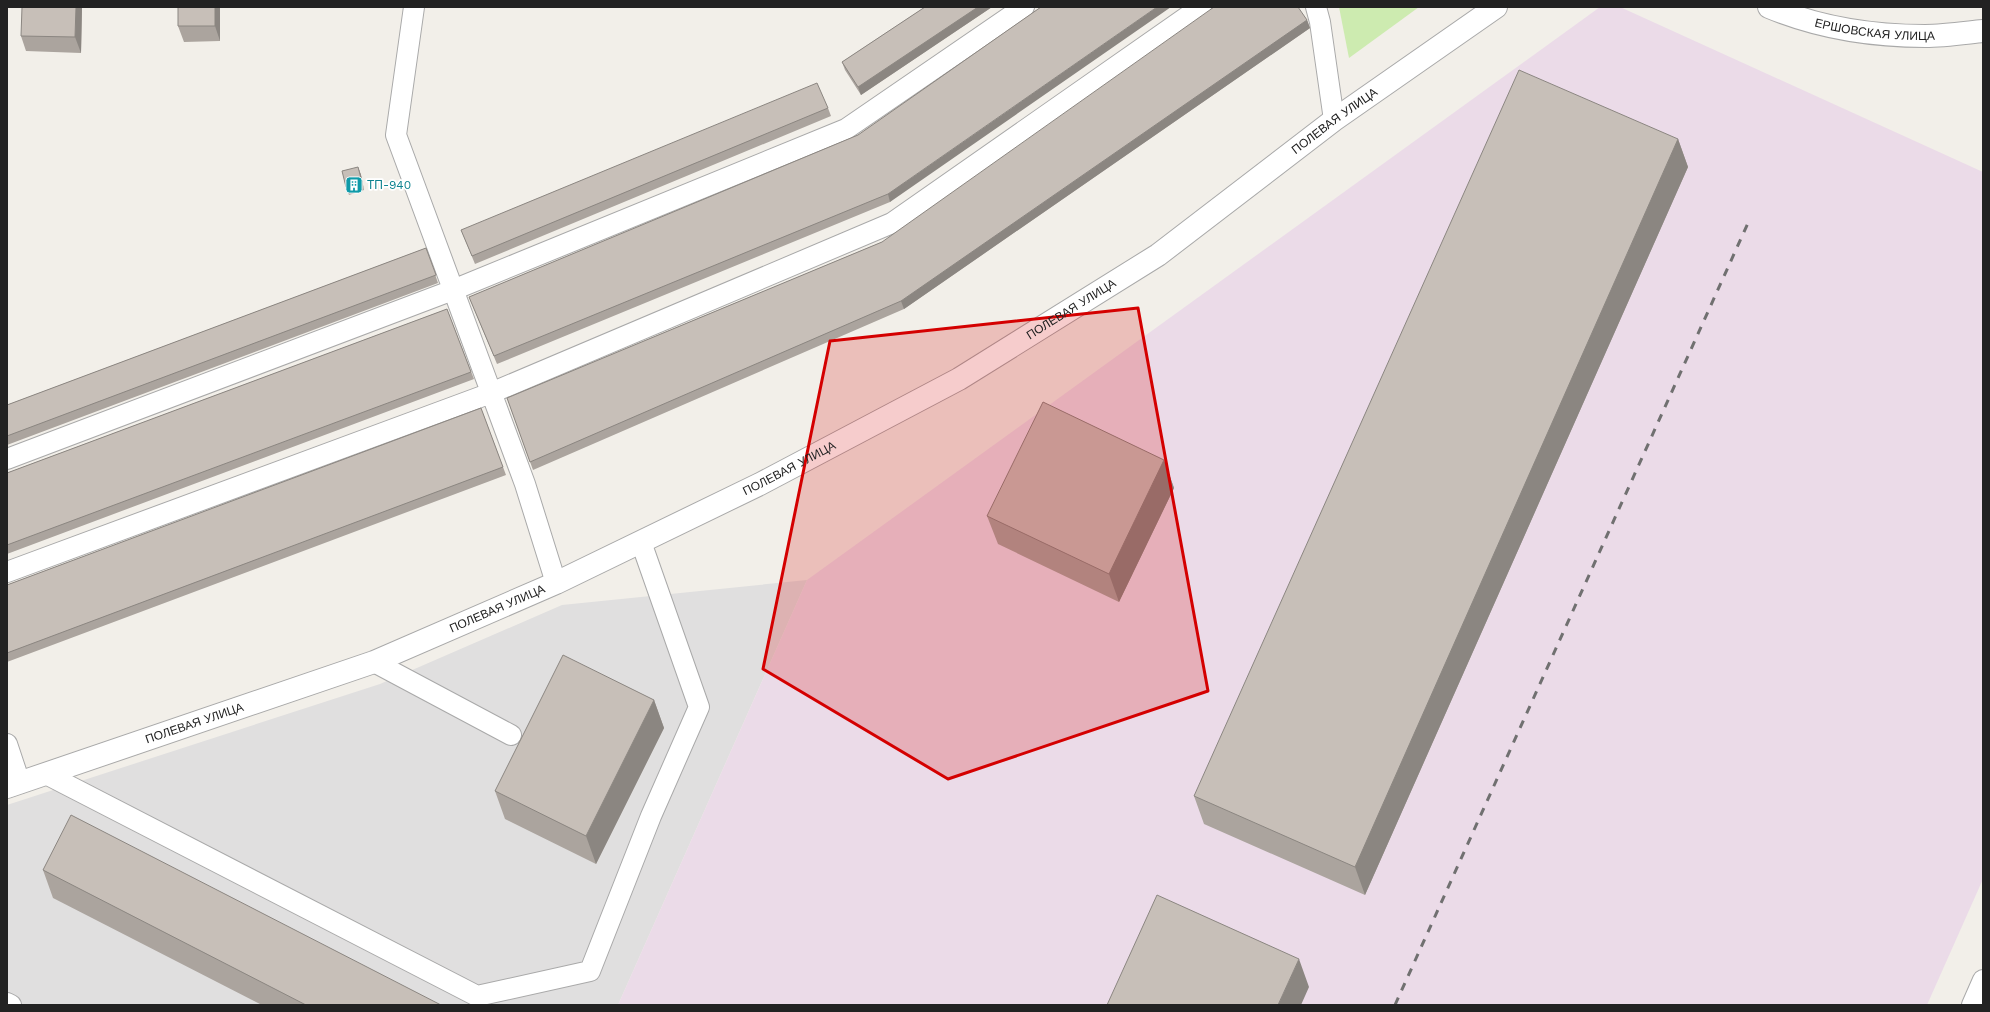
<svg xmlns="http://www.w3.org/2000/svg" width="1990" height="1012" font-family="'Work Sans',sans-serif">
	<rect width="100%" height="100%" fill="#f2efe9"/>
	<path fill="#e0dfdf" d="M807,580L618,1005H7V805L380,684L562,605Z"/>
	<path fill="#ebdbe8" d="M1600,7H1620L1983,172V879L1927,1005H618L807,580Z"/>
	<path fill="#cdebb0" d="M1339,7H1419L1349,58Z"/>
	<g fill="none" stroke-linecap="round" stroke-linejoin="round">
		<g stroke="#a9a9a9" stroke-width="22">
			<path id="lane" d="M414,7L396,135L525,484L556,583
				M1316,7L1320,22L1334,120
				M7,459L453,290L846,129L1024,7
				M7,572L491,393L892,223L1201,7
				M374,662L511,735
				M7,744L20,783
				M46,774L477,996L590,971L651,816L699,707L641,542
				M7,1003L11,1005
				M1972,1005L1983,980"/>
		</g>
		<g stroke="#a9a9a9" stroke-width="24">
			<g id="street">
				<path id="s1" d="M1769,7C1817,27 1873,36 1925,36C1944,36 1964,33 1983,31"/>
				<path id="s2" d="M7,787L374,662L556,583L760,484L959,379L1158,255L1334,120L1496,7"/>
			</g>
		</g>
		<use href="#lane" stroke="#fff" stroke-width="20"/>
		<use href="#street" stroke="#fff" stroke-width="22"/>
		<path stroke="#707070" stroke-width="3" stroke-dasharray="8 8" stroke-linecap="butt" d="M1395,1005L1748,223"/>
	</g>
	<path fill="#aba49e" d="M82,7L81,53L26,51L21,36Z
		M178,7H220V41L184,42L178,26Z
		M925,7H992L861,95L845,70L842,62Z
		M1041,7L890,202L497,364L469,297L858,135Z
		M1307,20L1310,28L904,309L533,470L507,398L882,242Z
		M828,108L831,116L475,264L461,230Z
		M1678,139L1688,167L1365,895L1204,824L1194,796Z
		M358,167L361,175L364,190L349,195L346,187Z
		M426,248L438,283L7,445V405Z
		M447,309L474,379L7,554V473Z
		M481,408L506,475L7,662V585Z
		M1164,460L1174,488L1119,602L998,544L987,516Z
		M654,700L664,728L596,864L505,819L495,791Z
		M43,870L441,1005H262L53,898Z"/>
	<path fill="#8b8681" d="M76,7H82L81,53L75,37Z
		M215,7H220V41L215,26Z
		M978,7H992L861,95L858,87Z
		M1157,7H1171L890,202L888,194Z
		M1307,20L1310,28L904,309L901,301Z
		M1678,139L1688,167L1365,895L1355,867Z
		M358,167L361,175L364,190L362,182Z
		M1164,460L1174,488L1119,602L1109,574Z
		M654,700L664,728L596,864L586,836Z
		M1299,959L1309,987L1301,1005H1278Z"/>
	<path fill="#c7bfb8" stroke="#8b8681" d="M22,7H76L75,37L21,36Z
		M178,7H215V26H178Z
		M925,7H978L858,87L842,62Z
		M1041,7H1157L888,194L494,356L469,297L858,135Z
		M1214,7H1298L1307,20L901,301L530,462L507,398L882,242Z
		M1519,70L1678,139L1355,867L1194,796Z
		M817,83L828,108L472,256L461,230Z
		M358,167L362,182L346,187L342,171Z
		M426,248L436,275L7,436V405Z
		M447,309L471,372L7,545V473Z
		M1043,402L1164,460L1109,574L987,516Z
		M481,408L503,467L7,653V585Z
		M563,655L654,700L586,836L495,791Z
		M71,815L441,1005H306L43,870Z
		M1157,895L1299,959L1278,1005H1107Z"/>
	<path fill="#d40000" fill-opacity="0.2" stroke="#d40000" stroke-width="3" stroke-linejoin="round" d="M1138,308L1208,691L948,779L763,669L830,341Z"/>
	<defs>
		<g id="building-square" transform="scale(0.9)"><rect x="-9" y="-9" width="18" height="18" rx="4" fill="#0f9aa8" stroke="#fff"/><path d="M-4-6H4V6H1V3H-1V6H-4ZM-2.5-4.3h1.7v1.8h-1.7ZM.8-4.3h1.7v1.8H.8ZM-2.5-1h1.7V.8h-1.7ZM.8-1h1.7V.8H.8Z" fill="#fff"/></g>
	</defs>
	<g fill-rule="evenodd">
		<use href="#building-square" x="354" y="185"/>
	</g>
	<g text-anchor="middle" stroke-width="3.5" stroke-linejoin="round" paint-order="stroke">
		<g font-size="12" fill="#222" stroke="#fff">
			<text dy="4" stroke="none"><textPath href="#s1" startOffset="109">ЕРШОВСКАЯ УЛИЦА</textPath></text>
			<text dy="4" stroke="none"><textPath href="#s2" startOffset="1494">ПОЛЕВАЯ УЛИЦА</textPath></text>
			<text dy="4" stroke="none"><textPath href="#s2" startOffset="1170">ПОЛЕВАЯ УЛИЦА</textPath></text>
			<text dy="4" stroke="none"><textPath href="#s2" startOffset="846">ПОЛЕВАЯ УЛИЦА</textPath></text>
			<text dy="4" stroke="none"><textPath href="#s2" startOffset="522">ПОЛЕВАЯ УЛИЦА</textPath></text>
			<text dy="4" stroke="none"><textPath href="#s2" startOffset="198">ПОЛЕВАЯ УЛИЦА</textPath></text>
		</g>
		<g font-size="12" fill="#0d838f" stroke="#fff" text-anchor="start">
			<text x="367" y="189">ТП-940</text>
		</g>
	</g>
	<rect width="1990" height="1012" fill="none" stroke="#222222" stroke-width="16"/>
</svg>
